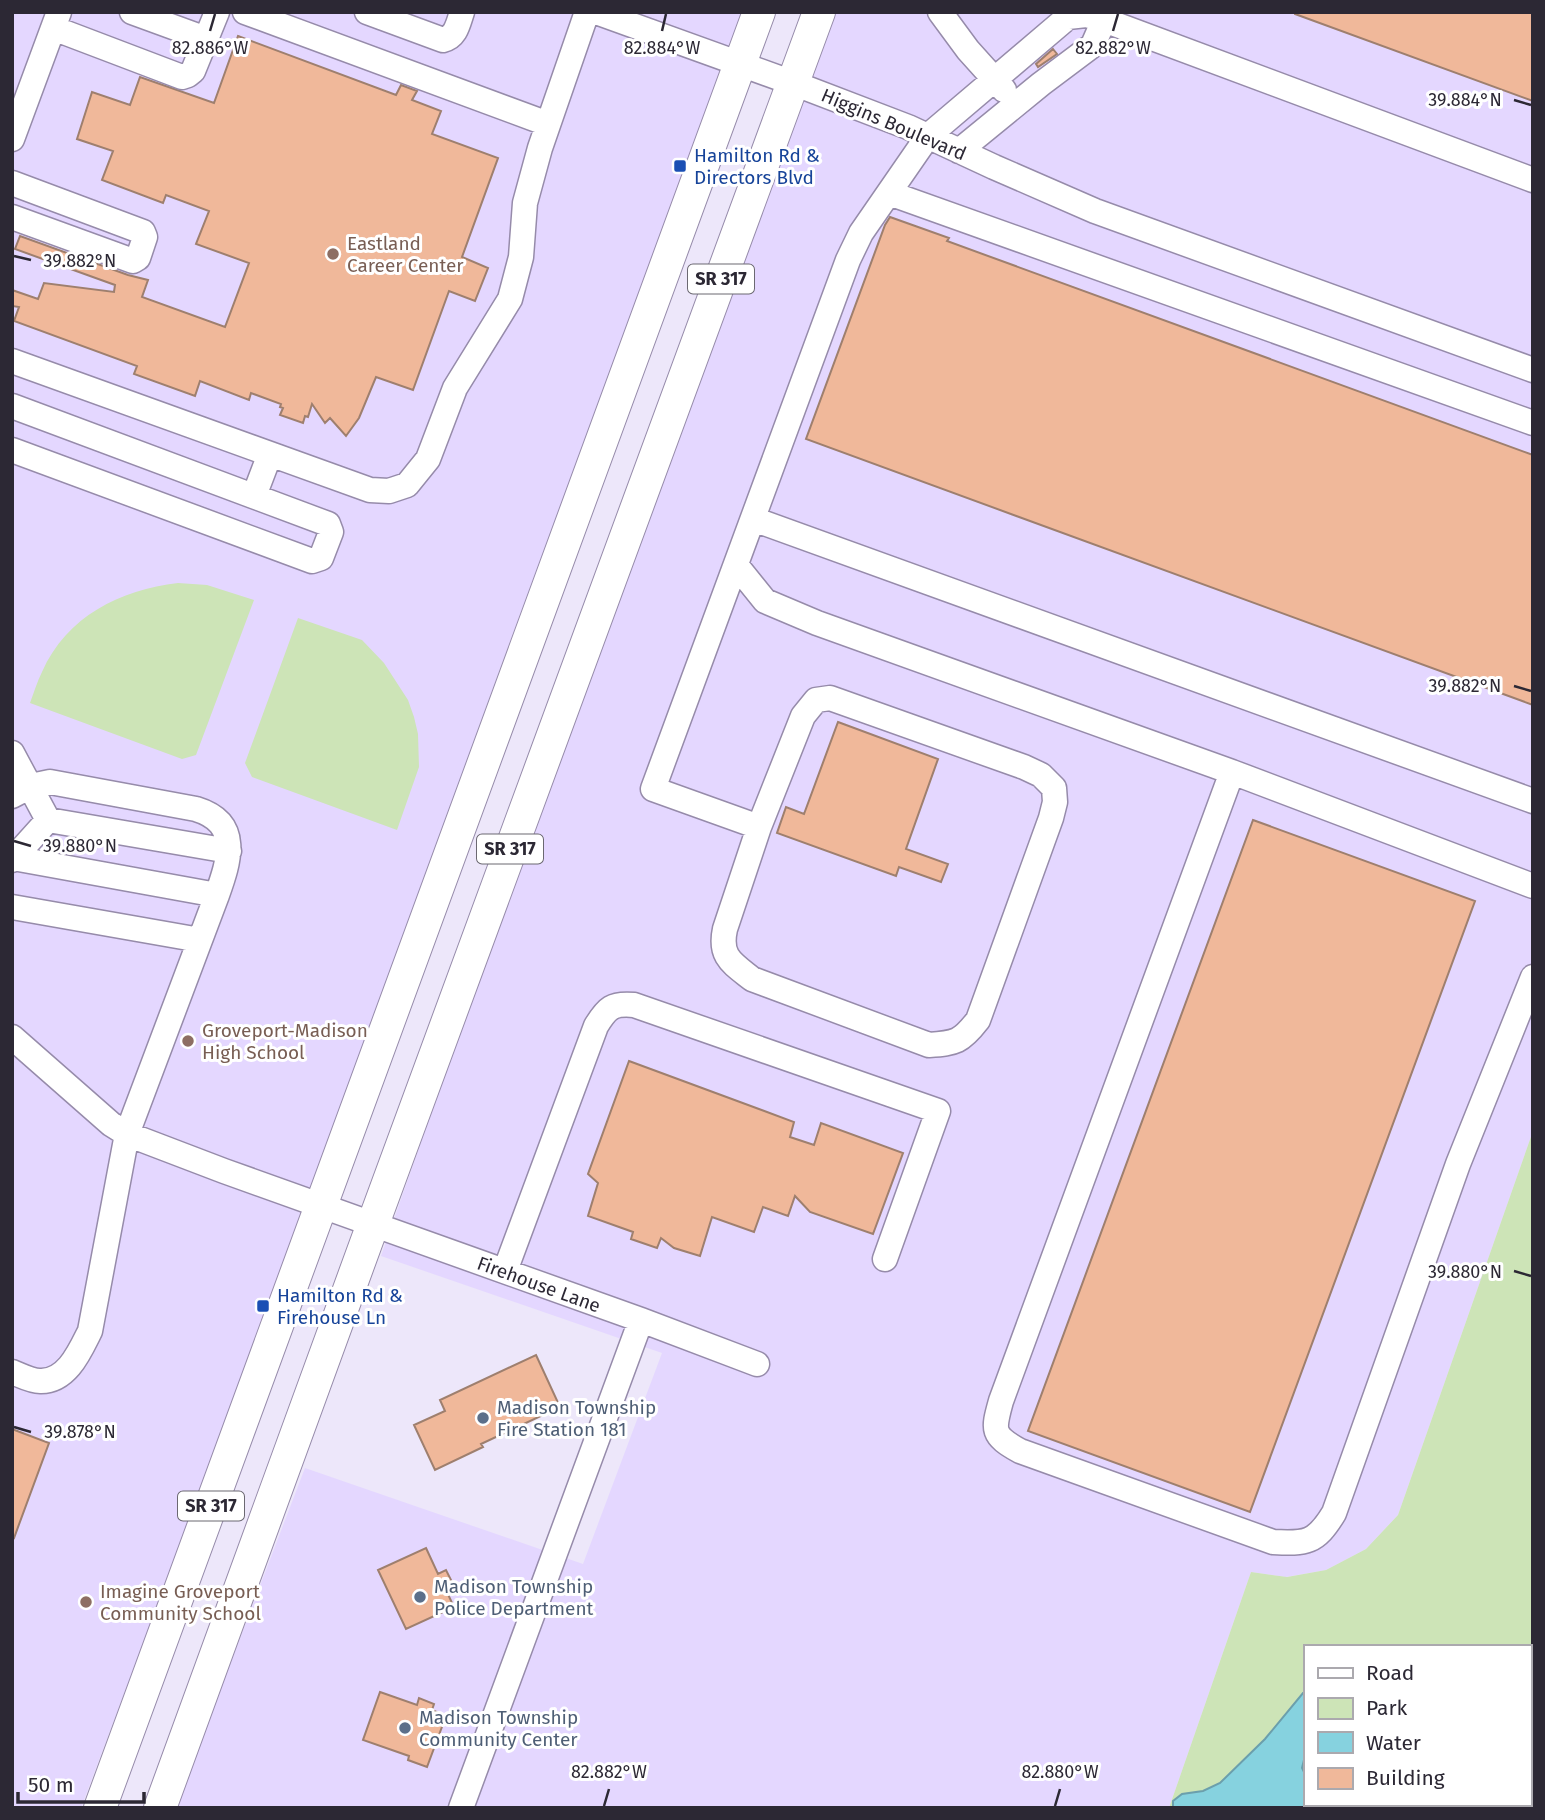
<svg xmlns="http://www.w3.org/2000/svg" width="1545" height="1820" font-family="'Fira Sans',sans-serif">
	<rect width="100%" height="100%" fill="#ede7fa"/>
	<path fill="#e4d7ff" d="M12,12H743L501,666L201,1489L81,1808H12Z
		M818,12H1533V1131L1398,1515L1366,1549L1326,1570L1286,1577L1251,1572L1169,1808H175L305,1468L583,1564L662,1353L381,1256Z"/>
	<path fill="#cde4b7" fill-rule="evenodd" d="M178,583L207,585L254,600L196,755L182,759L30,703C34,692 37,682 42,672C67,616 120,590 178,583Z
		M298,618L362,640L384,663L408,700L414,717L418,734L419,767L397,830L252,777L245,763Z
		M1533,1131V1808H1169L1251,1572L1287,1577L1326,1570L1366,1549L1398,1515ZM1305,1647H1529V1804H1305Z"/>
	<path fill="#86d2df" stroke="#6b9fac" stroke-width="2" d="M1303,1693H1305V1756L1302,1768L1305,1774V1804H1354L1361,1808H1173V1801L1182,1794L1203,1791L1220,1783L1265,1739Z
		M1375,1804H1506L1504,1808H1385Z"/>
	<path fill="#f0b89a" stroke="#9e7f6e" stroke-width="2" d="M1295,12H1533V101L1295,14Z
		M238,36L396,95L401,85L417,91L412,100L441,111L432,134L498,158L462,257L488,268L475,301L449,291L413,390L376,377L359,418L346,436L330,418L325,423L312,404L308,417L305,416L303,423L280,415L283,408L280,407L281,404L251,393L249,400L200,381L195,396L134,374L137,366L14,321L19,307L12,306V290L38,299L44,283L114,292L115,285L15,249L20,236L128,275L148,280L142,297L225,327L249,263L196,244L209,211L166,195L163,203L102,180L113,151L77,139L92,92L130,105L140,77L214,103Z
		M1053,49L1057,54L1038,67L1036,64Z
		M890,217L949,238L947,241L1533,455V705L806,439L885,225Z
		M838,722L938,759L906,849L948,864L941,882L899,867L896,876L777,833L786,807L804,814Z
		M1253,820L1475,901L1250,1512L1028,1431Z
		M629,1061L794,1122L790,1137L814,1145L821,1123L903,1153L873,1234L810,1212L795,1196L788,1216L763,1207L754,1232L712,1217L700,1256L674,1248L661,1238L657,1248L631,1239L633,1232L588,1216L598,1183L588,1174Z
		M536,1355L560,1407L481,1444L483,1447L435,1470L414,1425L445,1411L440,1400Z
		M12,1429L49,1443L14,1538L12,1537Z
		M426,1548L438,1574L446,1570L453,1584L445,1588L454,1607L406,1629L378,1570Z
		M380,1692L417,1705L419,1698L434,1704L432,1710L446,1716L427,1767L408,1760L409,1756L363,1740Z"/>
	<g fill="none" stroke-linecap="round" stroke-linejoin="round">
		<g stroke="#968baa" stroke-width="27">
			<path id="minor" d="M132,12L206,39
				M245,12L548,124
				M367,12L443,40C456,37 458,24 462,12
				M596,12L793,83L908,127L994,167L1095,211L1533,370
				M940,12L968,50L1004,90
				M53,28L182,77L188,75L193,71L217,12
				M12,139L59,12
				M959,151L1041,84L1093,45L1104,20
				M12,183L143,232L145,237L138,258L133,261L12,217
				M889,193L1533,423
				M12,361L370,490L389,491L407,485L428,459L455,388L510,299L521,257L525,203L540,148L587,12
				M12,406L328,524L331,532L321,558L312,561L12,450
				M254,496L270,454
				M753,519L1533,801
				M736,565L765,601L817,623L1232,772L1001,1401C993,1430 991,1435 1020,1451L1273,1542C1306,1544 1316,1543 1334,1513L1458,1164L1533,977
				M12,753L48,820L229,851
				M1232,772L1533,886
				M12,796L31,786L50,782L196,809C242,823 229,861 217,895L127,1134L90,1331C80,1351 67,1382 40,1381C31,1381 20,1375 12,1372
				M759,827L725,929C719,957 732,963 752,979L929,1045C956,1043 961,1042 978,1020L1051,818L1055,802L1054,788L1041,775L1024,767L830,698L816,700L803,716L759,827L653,789L848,260L861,233L928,136L1068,17L1086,15L1104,20L1533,180
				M13,858L217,895
				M12,860L48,820
				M12,907L200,940
				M12,1037L111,1124L127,1134L224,1171L641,1320L757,1364
				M505,1271L596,1026C607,1008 612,1003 634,1005L938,1111L885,1259
				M461,1808L641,1320"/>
		</g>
		<g stroke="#968baa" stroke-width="34">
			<path id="major" d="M100,1808L759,12
				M160,1808L373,1224L819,12"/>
		</g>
		<use href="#minor" stroke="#fff" stroke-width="24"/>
		<use href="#major" stroke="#fff" stroke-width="32"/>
	</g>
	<path fill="none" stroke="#2c2834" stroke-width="2.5" d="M210,31L215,14M662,31L666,14M1113,31L1118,14M1514,100L1531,105M14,256L31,260M1514,686L1531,691M14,841L31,846M1514,1271L1531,1276M14,1427L31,1432M604,1806L609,1789M1055,1806L1060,1789"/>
	<g fill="#1a4fb4" stroke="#fff" stroke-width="2.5">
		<rect x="673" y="159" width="14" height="14" rx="3.5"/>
		<rect x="256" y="1299" width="14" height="14" rx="3.5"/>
	</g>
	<g fill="#8d6e63" stroke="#fff" stroke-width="2.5">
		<circle cx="333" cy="254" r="7"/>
		<circle cx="188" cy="1041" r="7"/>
		<circle cx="86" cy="1602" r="7"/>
	</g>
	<g fill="#5c6f8a" stroke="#fff" stroke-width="2.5">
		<circle cx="483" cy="1418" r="7"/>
		<circle cx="420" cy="1597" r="7"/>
		<circle cx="405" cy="1728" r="7"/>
	</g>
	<g text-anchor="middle" stroke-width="6" stroke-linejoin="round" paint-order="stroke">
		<g fill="#fff" stroke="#6b6871" stroke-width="2">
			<rect x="688" y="264.5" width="66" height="29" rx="5"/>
			<rect x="477" y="834.5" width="66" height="29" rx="5"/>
			<rect x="178" y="1491.5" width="66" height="29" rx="5"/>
		</g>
		<g font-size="18" font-weight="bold" fill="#2c2834">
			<text x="721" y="285">SR 317</text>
			<text x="510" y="855">SR 317</text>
			<text x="211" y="1512">SR 317</text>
		</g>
		<g font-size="19" fill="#2c2834" stroke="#fff">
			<text transform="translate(894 124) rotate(23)" y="7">Higgins Boulevard</text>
			<text transform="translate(539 1284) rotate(20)" y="7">Firehouse Lane</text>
		</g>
		<g font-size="19" fill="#164399" stroke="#fff" text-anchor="start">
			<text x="694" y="162">Hamilton Rd &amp;<tspan x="694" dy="22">Directors Blvd</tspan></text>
			<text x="277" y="1302">Hamilton Rd &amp;<tspan x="277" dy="22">Firehouse Ln</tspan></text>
		</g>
		<g font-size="19" fill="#785e54" stroke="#fff" text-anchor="start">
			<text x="347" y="250">Eastland<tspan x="347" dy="22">Career Center</tspan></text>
			<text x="202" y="1037">Groveport-Madison<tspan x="202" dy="22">High School</tspan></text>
			<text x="100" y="1598">Imagine Groveport<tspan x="100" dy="22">Community School</tspan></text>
		</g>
		<g font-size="19" fill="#4e5e75" stroke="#fff" text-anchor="start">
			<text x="497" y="1414">Madison Township<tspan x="497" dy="22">Fire Station 181</tspan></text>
			<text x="434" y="1593">Madison Township<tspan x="434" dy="22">Police Department</tspan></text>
			<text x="419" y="1724">Madison Township<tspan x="419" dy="22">Community Center</tspan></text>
		</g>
	</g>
	<g font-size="18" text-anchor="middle" fill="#2c2834" stroke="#fff" stroke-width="6" stroke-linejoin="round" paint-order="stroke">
		<text x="210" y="54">82.886°W</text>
		<text x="662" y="54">82.884°W</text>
		<text x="1113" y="54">82.882°W</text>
		<text x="1465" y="106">39.884°N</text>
		<text x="80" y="267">39.882°N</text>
		<text x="1465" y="692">39.882°N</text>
		<text x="80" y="852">39.880°N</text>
		<text x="1465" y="1278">39.880°N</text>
		<text x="80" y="1438">39.878°N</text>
		<text x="609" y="1778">82.882°W</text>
		<text x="1060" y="1778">82.880°W</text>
	</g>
	<rect width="1545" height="1820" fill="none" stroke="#2c2834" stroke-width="28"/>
	<rect x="1304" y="1645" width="228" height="161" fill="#ffffff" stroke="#aba9ae" stroke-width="2"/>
	<rect x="1318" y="1668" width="35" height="10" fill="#ffffff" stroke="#aba9ae" stroke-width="2"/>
	<text x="1366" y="1680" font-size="21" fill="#2c2834">Road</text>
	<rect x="1318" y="1698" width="35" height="21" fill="#cde4b7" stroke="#aba9ae" stroke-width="2"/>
	<text x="1366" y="1715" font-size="21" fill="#2c2834">Park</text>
	<rect x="1318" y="1732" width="35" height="21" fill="#86d2df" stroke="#aba9ae" stroke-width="2"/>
	<text x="1366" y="1750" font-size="21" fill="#2c2834">Water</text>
	<rect x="1318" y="1768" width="35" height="21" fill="#f0b89a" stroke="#aba9ae" stroke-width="2"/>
	<text x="1366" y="1785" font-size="21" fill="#2c2834">Building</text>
	<path d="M18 1792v10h126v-10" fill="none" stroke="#2c2834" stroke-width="3.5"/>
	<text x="28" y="1792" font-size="21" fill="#2c2834" stroke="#ffffff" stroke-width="5" paint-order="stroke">50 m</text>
</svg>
